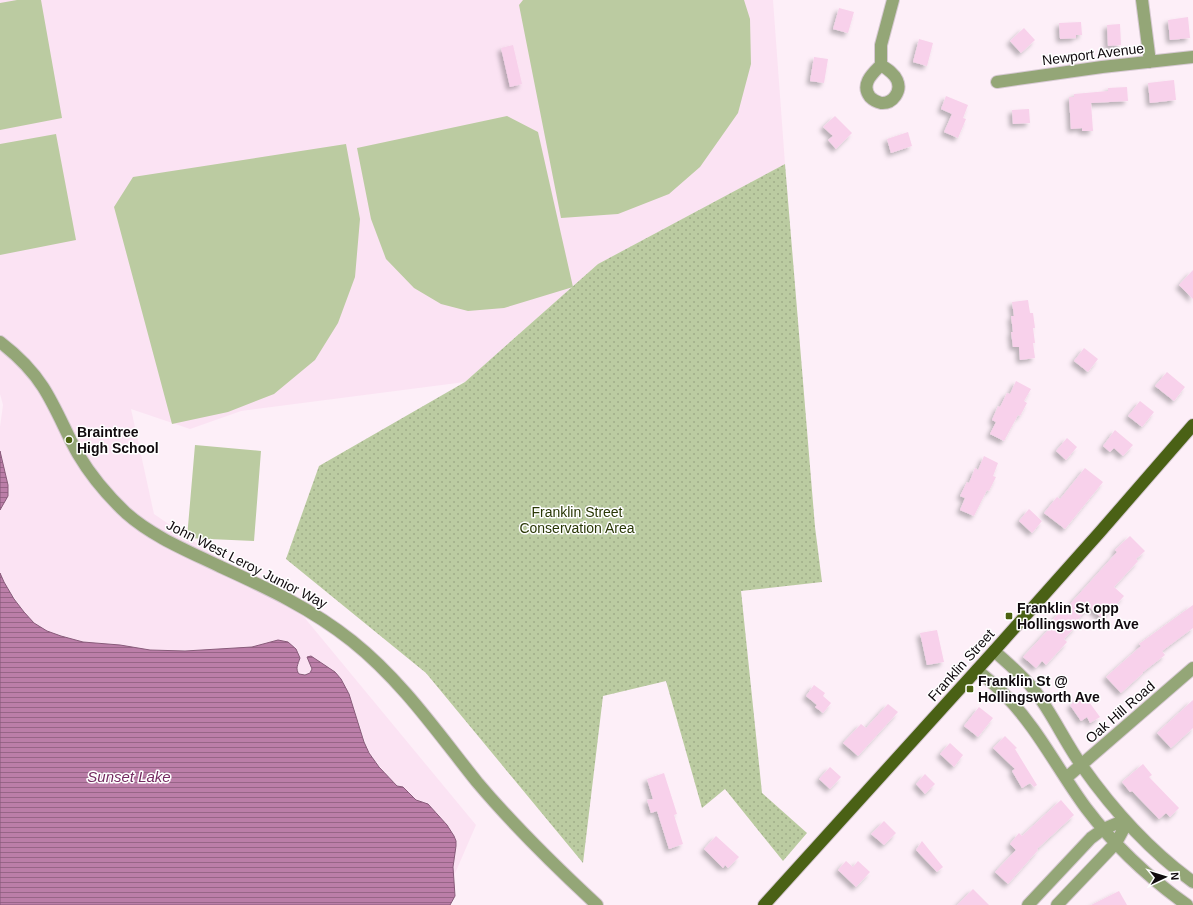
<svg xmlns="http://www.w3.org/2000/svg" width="1193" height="905" font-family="Helvetica,sans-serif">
	<defs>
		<pattern id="park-dots" width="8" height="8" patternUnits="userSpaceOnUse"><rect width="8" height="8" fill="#bbcba1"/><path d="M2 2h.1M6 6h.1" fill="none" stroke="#a0ad89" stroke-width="1.8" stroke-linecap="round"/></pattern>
		<pattern id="water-rules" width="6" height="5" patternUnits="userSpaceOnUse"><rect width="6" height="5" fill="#bb7ea8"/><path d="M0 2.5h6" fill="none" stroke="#976587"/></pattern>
		<filter id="shadow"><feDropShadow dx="-3.5" dy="3.5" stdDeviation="2" flood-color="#0004"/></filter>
	</defs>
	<rect width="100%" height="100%" fill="#fdeff8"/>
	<path fill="#fbe3f3" d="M0,0H773L785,164L598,264L465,382L241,411L190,429L131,409L154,514L304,617L476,825L453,878V867L455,857L454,836L447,825L428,804L416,800L403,787L397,786L384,772L369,753L349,694L335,672L320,664L315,659L310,663L312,669L310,673L299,674L297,672V668L278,640L252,647L185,651L150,650L120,645L83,642L47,631L34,623L24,612L4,582L0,573V510L8,495V485L0,451V427L3,405L0,394Z"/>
	<path fill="url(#park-dots)" d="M785,164L815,527L822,582L741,591L762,793L807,833L783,861L725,789L702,808L666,681L603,696L583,863L426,673L286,559L319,466L465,382L598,264Z"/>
	<path fill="#bbcba1" d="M17,0H41L62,118L0,130V3Z
		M523,0H744L750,19L751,64L738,113L700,167L669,194L618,214L561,218L519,5Z
		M507,116L538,132L573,287L504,308L468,311L441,304L414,288L386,259L371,219L357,148Z
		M56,134L76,240L0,255V144Z
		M346,144L360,219L355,277L338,323L315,360L274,394L228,412L172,424L114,207L133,177Z
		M195,445L261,451L254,541L187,538Z"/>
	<path fill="url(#water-rules)" stroke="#885b7a" d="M0,451L8,485V496L0,510Z
		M0,573L4,582L14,599L24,612L34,623L47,631L61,636L83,642L120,645L150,650L185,651L252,647L278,640L288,642L296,649L300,658C298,664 295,669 299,674L305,675L310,673L312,669L307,657L311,656L335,672L341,679L349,694L364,742L369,753L379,767L397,786L403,787L416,800L428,804L447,825L454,836L456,841V846L453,867L455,896L450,905H0Z"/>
	<path fill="#f8d1eb" filter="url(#shadow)" d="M839,8L854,12L848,33L833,29Z
		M1188,17L1190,38L1170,40L1168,20Z
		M1081,22L1082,35H1076V38L1060,39L1059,23Z
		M1120,24L1121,45L1108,46L1107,25Z
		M1024,28L1035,40L1021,53L1010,41Z
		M919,39L933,43L927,66L913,62Z
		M513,45L522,84L510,87L501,48Z
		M814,57L828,59L824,83L810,81Z
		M1174,80L1176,100L1150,103L1148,83Z
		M1127,87L1128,101L1091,103L1093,131H1082V128L1071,129L1069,97H1074V94L1108,91V88Z
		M946,96L968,105L963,118L966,119L958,138L944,132L952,114L941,109Z
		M1029,109L1030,123L1013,124L1012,110Z
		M835,116L852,133L836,149L828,140L833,136L823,127Z
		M908,132L912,146L891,153L887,139Z
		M1193,270V299L1179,285Z
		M1028,300L1030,313H1033L1035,328H1033L1035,343H1033L1035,358L1020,360L1019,347H1013L1011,332H1013L1011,316H1014L1012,302Z
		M1084,348L1098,359L1088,372L1074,361Z
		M1167,372L1185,387L1174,401L1155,386Z
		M1016,381L1031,389L1024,401L1027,403L1020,416L1018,415L1004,441L990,434L996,422L992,420L998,406L1000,407L1007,393L1010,394Z
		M1140,401L1154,412L1142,427L1128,416Z
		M1115,430L1133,445L1123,456L1114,448L1110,452L1103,446Z
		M1067,438L1077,447L1066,460L1056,451Z
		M984,456L998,463L993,476L996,477L989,491L987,490L974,516L960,510L965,498L960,496L967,482L969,483L975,468L978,470Z
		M1085,468L1103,482L1065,529L1044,513L1057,497L1060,499Z
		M1029,509L1042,521L1032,533L1019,521Z
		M1130,536L1145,551L1136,559L1138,561L1114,587L1124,596L1103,619L1089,607L1074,624L1076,626L1064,639L1067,642L1046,665L1042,661L1036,668L1023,657L1052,626L1049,624L1060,612L1062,613L1117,552L1115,550Z
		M1193,605V628L1162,651L1165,655L1143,672V673L1121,693L1106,677L1141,646L1139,644Z
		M937,630L944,662L927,665L920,633Z
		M814,685L825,693L823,696L831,703L823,713L815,707L817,705L806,696Z
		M1084,695L1100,717L1090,723L1087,717L1081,721L1070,705Z
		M1193,700V728L1171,748L1157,733Z
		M888,704L898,712L858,756L843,743L861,724L866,728Z
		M979,707L993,718L978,737L964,726Z
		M1005,736L1017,748L1015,749L1037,785L1034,787L1030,783L1022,788L1012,771L1015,769L993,748Z
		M950,743L963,755L954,767L940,754Z
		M1143,764L1152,775L1149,777L1179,808L1170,817L1166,813L1159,819L1132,791L1130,792L1122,782Z
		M830,767L841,777L830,789L819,779Z
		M664,773L677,814L674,815L683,844L669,849L657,811L651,813L647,800L653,799L647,779Z
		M925,774L935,784L925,794L916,784Z
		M1061,800L1074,815L1037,849L1038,850L1008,884L995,872L1016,850L1010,844L1019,833L1022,836Z
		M884,821L896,833L884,845L871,834Z
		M716,836L739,857L728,868L725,865L723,868L704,849Z
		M922,841L943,867L937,872L916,850Z
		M846,861L853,867L858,861L870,872L856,887L838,870Z
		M973,889L989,905H957Z
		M1119,891L1127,905H1091Z"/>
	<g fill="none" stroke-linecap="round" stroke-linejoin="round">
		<g stroke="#d7cad3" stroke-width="14">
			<path id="minor" d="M1142,0L1150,62
				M881,65C887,69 894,73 897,80C902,91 893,104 881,103C877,102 873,100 870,97C860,84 873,73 881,65Z
				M881,65V45L893,0
				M997,82L1102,67L1193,57
				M0,342C17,355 32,370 43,387C57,409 66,433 78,454C91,476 108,496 126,513C153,537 188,551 221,567C267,588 312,609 352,641C402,681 437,732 477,782C514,826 555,866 597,905
				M994,651C1008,663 1023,676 1035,691C1053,715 1065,742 1082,766C1113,810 1149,850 1193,882
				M977,670C986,678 996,685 1004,694C1037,727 1058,770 1086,808C1114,845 1149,878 1187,905
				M1066,778L1193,668
				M1028,905L1091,838C1102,829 1112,824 1125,821L1123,830L1116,843L1057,905"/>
		</g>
		<g stroke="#d7cad3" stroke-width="14">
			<path id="major" d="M764,905L994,651L1100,532L1193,425"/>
		</g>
		<use href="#minor" stroke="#94a677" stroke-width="12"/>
		<use href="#major" stroke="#4a6115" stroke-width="12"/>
	</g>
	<g fill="#4b6210" stroke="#fff" stroke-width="1.5">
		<circle cx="69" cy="440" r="4"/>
		<rect x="1005" y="612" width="8" height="8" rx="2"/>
		<rect x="966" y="685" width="8" height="8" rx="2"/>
	</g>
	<g text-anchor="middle" stroke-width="3" stroke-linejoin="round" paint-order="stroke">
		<g font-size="14" fill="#100a0e" stroke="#fff">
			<text transform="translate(1093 54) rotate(-7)" y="5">Newport Avenue</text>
			<text transform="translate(247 564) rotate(27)" y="5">John West Leroy Junior Way</text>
			<text transform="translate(961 665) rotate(-48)" y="5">Franklin Street</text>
			<text transform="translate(1120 712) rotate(-41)" y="5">Oak Hill Road</text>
		</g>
		<g font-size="14" font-weight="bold" fill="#100a0e" stroke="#fff" text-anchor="start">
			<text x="77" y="437">Braintree<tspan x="77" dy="16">High School</tspan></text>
			<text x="1017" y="613">Franklin St opp<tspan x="1017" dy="16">Hollingsworth Ave</tspan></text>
			<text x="978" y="686">Franklin St @<tspan x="978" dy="16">Hollingsworth Ave</tspan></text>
		</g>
		<g font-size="14" fill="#293705" stroke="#fff">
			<text x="577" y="517">Franklin Street<tspan x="577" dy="16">Conservation Area</tspan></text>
		</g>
		<g font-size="15" font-style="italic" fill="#742b61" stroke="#fff">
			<text x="129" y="782">Sunset Lake</text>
		</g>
	</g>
	<g transform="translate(1165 877) rotate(86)" stroke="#ffffff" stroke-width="3" paint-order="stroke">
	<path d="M0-3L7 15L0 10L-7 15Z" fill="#100a0e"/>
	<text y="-6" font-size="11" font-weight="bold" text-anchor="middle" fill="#100a0e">N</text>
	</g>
</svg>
